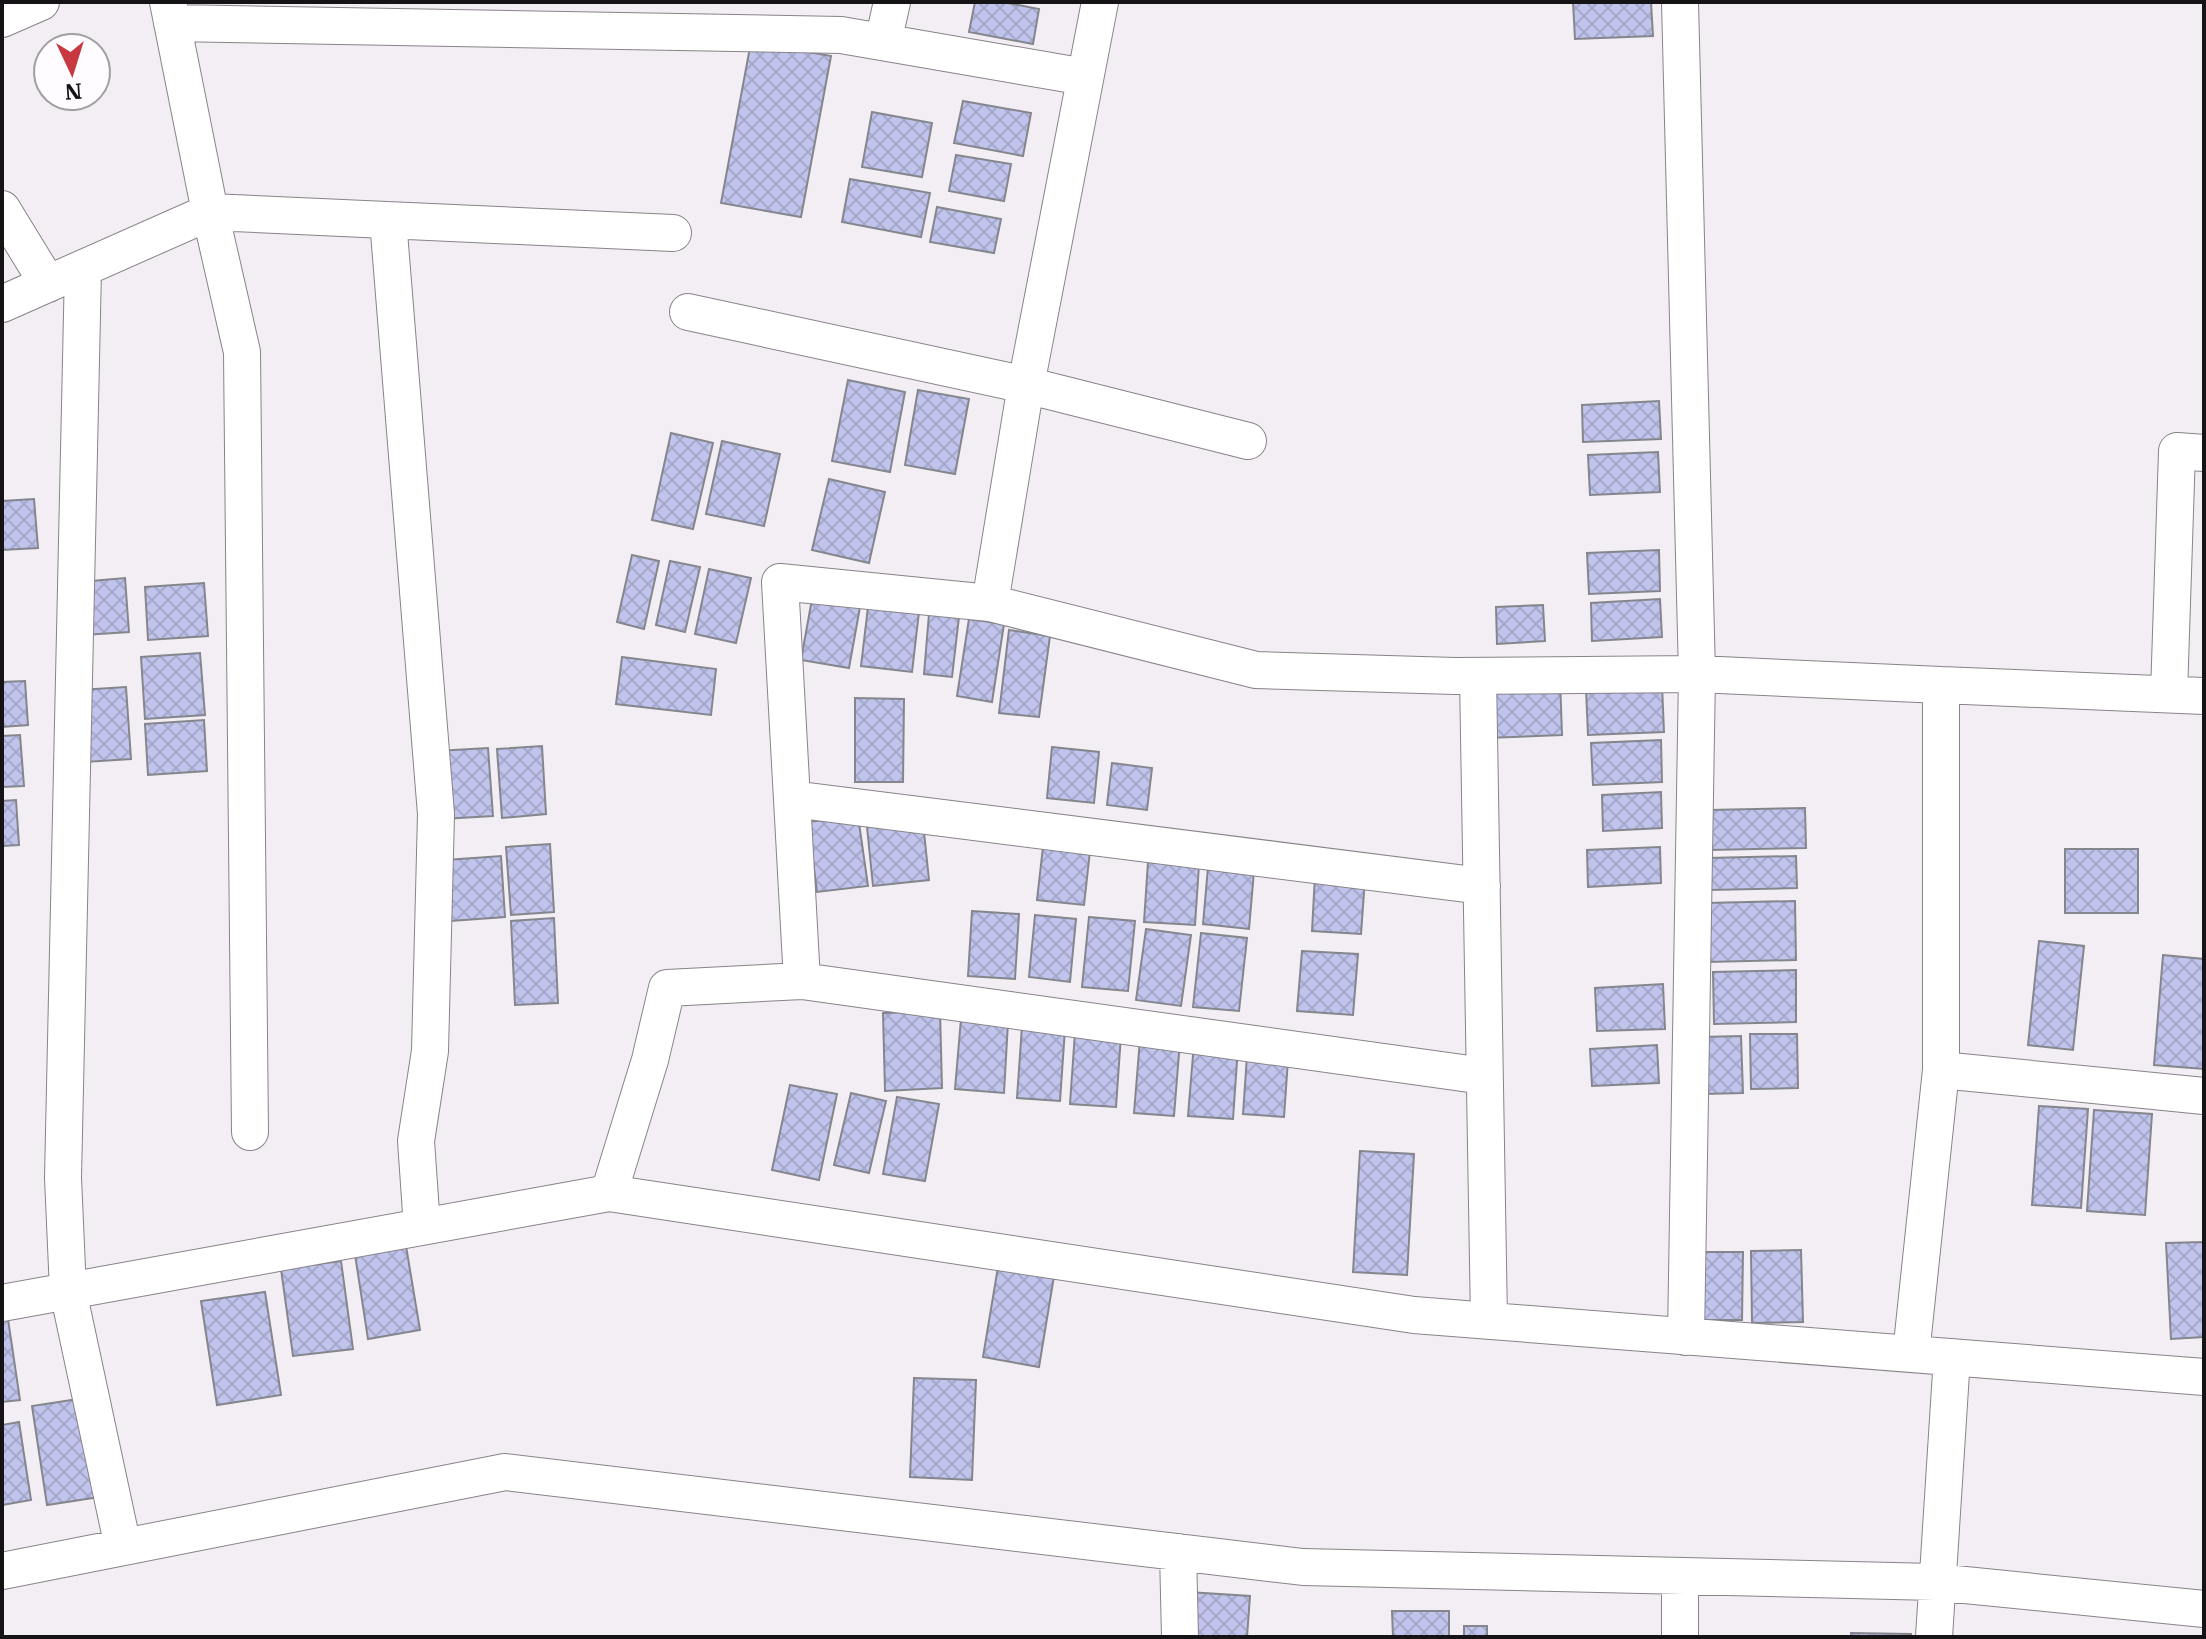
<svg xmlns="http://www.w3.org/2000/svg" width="2206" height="1639" font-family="'IBM Plex Serif',serif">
	<defs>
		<pattern id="building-cross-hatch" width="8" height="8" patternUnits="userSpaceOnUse" patternTransform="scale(2)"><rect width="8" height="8" fill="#c0c4ec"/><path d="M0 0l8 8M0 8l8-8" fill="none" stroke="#a4a8ca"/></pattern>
	</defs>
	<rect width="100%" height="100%" fill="#f3eef4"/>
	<path fill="url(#building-cross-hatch)" stroke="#85868d" stroke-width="2" d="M975,2H1003L1039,9L1033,44L969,32Z
		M1573,2H1651L1653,36L1575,39Z
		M751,42L831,56L801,217L721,203Z
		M963,101L1031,113L1023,156L954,143Z
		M872,112L932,123L922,177L862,167Z
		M956,155L1011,164L1004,201L949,191Z
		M850,179L930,193L921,237L842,222Z
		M937,207L1001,219L994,253L930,242Z
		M848,380L905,392L890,472L832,461Z
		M918,390L969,399L955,474L905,465Z
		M1659,401L1661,439L1583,442L1582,405Z
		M671,433L713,443L693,529L652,520Z
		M722,441L780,454L764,526L706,514Z
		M1658,452L1660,492L1590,495L1588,455Z
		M829,479L885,492L869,563L812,550Z
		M34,499L38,548L2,550V501Z
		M1659,550L1660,591L1589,594L1587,553Z
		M632,555L659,561L644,629L617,622Z
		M670,561L700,567L685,632L656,625Z
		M709,569L751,578L736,643L695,634Z
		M125,578L129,632L84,635L80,582Z
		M204,583L208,636L148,640L145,587Z
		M812,599L860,607L849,668L801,660Z
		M1660,599L1662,637L1592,641L1591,603Z
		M1543,605L1545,641L1497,644L1496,607Z
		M868,607L919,612L912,672L861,666Z
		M929,614L959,617L952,677L924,674Z
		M969,619L1004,624L992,702L957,696Z
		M1009,630L1050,636L1039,717L999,713Z
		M200,653L205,715L145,719L141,657Z
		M622,657L716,669L711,715L616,704Z
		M1560,678L1562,735L1487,738L1484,681Z
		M25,681L28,725L2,727V682Z
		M1662,685L1664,732L1588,735L1586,689Z
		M126,687L131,759L85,762L80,690Z
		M855,698L904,699L903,782H855Z
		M204,720L207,771L148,775L145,724Z
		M20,735L24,786L2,787V736Z
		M1661,740L1662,782L1593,785L1591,743Z
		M542,746L546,814L502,818L497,749Z
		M1052,747L1099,752L1094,803L1047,798Z
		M488,748L493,816L442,819L437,751Z
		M1112,763L1152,768L1147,810L1107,805Z
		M1661,792L1662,828L1603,831L1602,795Z
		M16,800L19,845L2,846V801Z
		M1805,808L1806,848L1709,850V810Z
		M858,816L868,886L817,892L808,822Z
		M923,822L929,880L873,886L867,827Z
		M1044,838L1091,842L1084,905L1037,900Z
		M550,844L554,912L511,915L506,847Z
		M1660,847L1661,883L1588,887L1587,850Z
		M2065,849H2138V913H2065Z
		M501,856L505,917L437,922L432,861Z
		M1796,856L1797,888L1709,890L1708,858Z
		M1148,862L1199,865L1195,925L1144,922Z
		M1208,867L1254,871L1249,929L1203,924Z
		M1315,875L1365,879L1361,934L1312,931Z
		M1795,901L1796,960L1707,962L1706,903Z
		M972,911L1019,914L1015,979L968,976Z
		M1035,915L1076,919L1070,982L1029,977Z
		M1089,917L1135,921L1128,991L1082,987Z
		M554,918L558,1003L515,1005L511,921Z
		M1146,929L1191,935L1181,1006L1136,1000Z
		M1201,933L1247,938L1239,1011L1193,1007Z
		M2039,941L2084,946L2073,1050L2028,1045Z
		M1302,951L1358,954L1353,1015L1297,1011Z
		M2163,955L2204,959V1069L2154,1065Z
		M1796,970V1022L1714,1024L1713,972Z
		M1663,984L1665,1029L1597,1031L1595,988Z
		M940,1011L942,1088L885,1091L883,1013Z
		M961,1019L1008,1022L1004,1093L955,1089Z
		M1022,1026L1065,1029L1060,1101L1017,1098Z
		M1075,1032L1121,1035L1116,1107L1070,1104Z
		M1750,1034H1797L1798,1088L1751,1089Z
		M1741,1036L1743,1093L1703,1094L1701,1037Z
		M1140,1039L1180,1041L1174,1116L1134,1113Z
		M1194,1043L1238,1047L1233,1119L1188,1116Z
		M1657,1045L1659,1083L1592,1086L1590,1049Z
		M1247,1056L1288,1060L1284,1117L1243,1114Z
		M790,1085L837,1094L819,1180L772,1170Z
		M851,1093L886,1101L869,1173L834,1165Z
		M897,1097L939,1104L925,1181L883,1174Z
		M2039,1106L2088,1109L2081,1208L2032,1205Z
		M2094,1110L2152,1114L2145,1215L2087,1211Z
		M1360,1151L1414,1154L1407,1275L1353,1272Z
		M405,1240L420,1330L368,1339L354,1248Z
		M2204,1242V1337L2171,1339L2166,1243Z
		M1801,1250L1803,1322L1752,1323L1751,1251Z
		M1701,1252H1743L1742,1320H1700Z
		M341,1261L353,1349L293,1356L281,1269Z
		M999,1261L1055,1270L1039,1367L983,1357Z
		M265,1292L281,1395L217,1405L201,1301Z
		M2,1319H8L20,1400L2,1402Z
		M914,1378L976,1380L972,1480L910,1477Z
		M85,1398L100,1497L47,1505L32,1406Z
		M19,1422L31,1500L2,1505V1425Z
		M1188,1592L1250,1596L1247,1637H1184Z
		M1392,1611H1449V1637H1393Z
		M1464,1626H1487V1637H1464Z
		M1851,1633L1911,1634V1637H1851Z"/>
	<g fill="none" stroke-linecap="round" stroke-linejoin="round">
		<g stroke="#888389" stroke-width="38">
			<path id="street" d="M2,19L41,2
				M172,23L841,35L1085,77
				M883,42L892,2
				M2,209L48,284
				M388,220L436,814L430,1051L416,1141L422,1227
				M83,269L63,1178L68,1291L123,1547
				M2,304L210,212L168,2
				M688,312L1026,385L1248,441
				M990,603L1256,670L1455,676L1697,674L1680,2
				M1478,676L1489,1321
				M1941,685L2204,696
				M2169,694L2177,451L2204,453
				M792,799L1482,886
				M802,981L780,582L990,603L1026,385L1100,2
				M250,1132L242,352L210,212L673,233
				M609,1193L1414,1315L2204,1377
				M2,1303L609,1193L650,1060L667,988L802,981L1484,1076
				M1686,1337L1697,674L1941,685V1070L2204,1096
				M1911,1354L1941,1070
				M1178,1552L1180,1637
				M2,1571L505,1472L1303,1567L1935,1582L2204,1609
				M1680,1577V1637
				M1934,1637L1952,1357"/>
		</g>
		<use href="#street" stroke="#fff" stroke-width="36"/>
	</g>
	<rect width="2206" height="1639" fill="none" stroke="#151315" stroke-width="8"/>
	<g transform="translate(72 72) rotate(176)"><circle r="38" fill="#fefcff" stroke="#a19fa1" stroke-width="2"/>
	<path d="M0-6L14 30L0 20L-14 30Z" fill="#c73840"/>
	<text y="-12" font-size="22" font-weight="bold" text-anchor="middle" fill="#151315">N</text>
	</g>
</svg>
